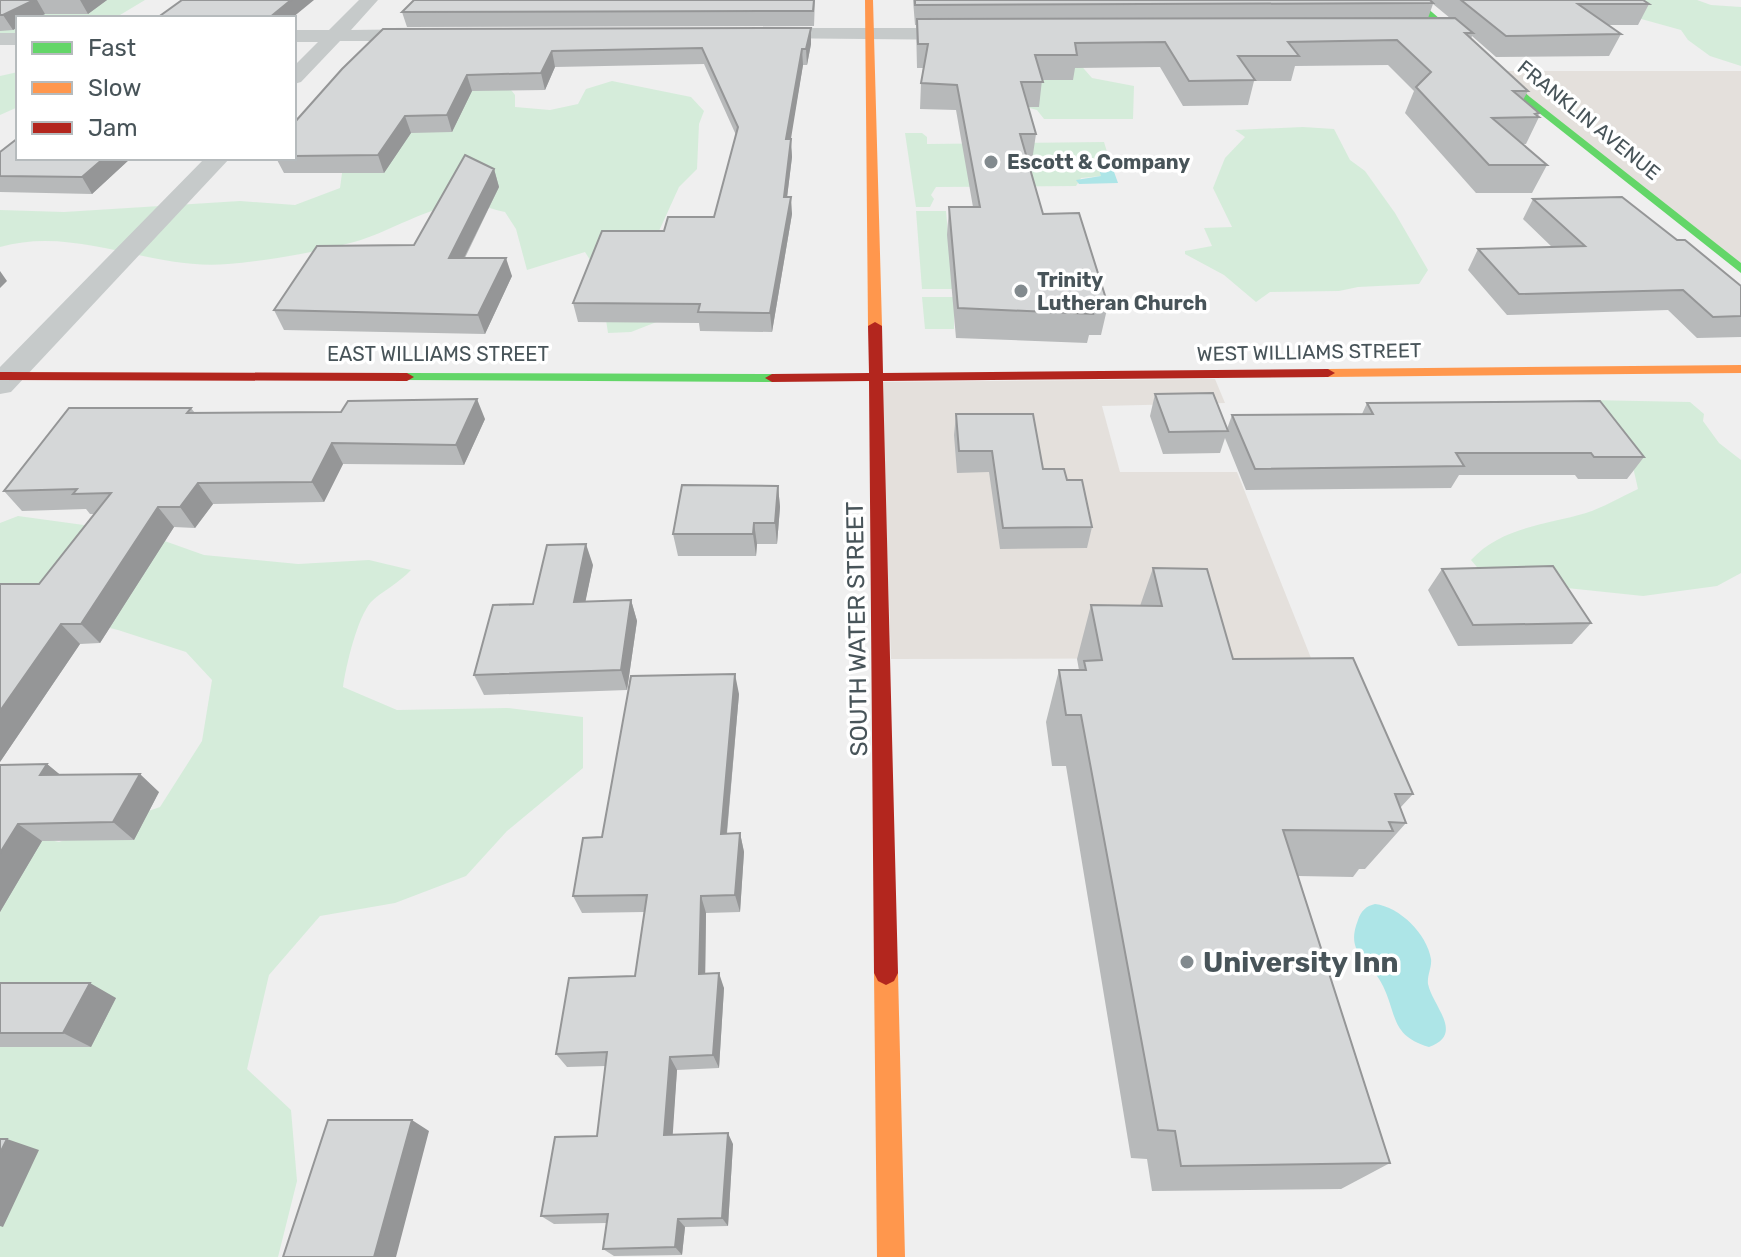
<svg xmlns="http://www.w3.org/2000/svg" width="1741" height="1257" font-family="Rubik,sans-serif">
	<rect width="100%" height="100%" fill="#efefef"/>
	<path fill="#e4e0dc" d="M1496,71H1741V264Z
		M1215,379L1225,403L1102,406L1120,472H1237L1311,658L891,659L881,382Z"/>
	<path fill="#d5ecda" d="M5,0H145L115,18H18V33H0V3Z
		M1443,0H1697L1711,5L1741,7V66L1710,56L1688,40L1681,30L1616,12Z
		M1070,53L1092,78L1134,86L1133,119H1044L1037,110L960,89Z
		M18,72V107L0,115V76Z
		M501,77L515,95V107L550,110L578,104L586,89L612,81L691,97L704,111L699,124L697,169L679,187L654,242L682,312L631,332L608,333L599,274L585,252L527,270L516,229L505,212C492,209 476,203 463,204C425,207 391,232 354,242C313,253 271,260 228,264C151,271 77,225 0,247V210L64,212L240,201L295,205L340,188L343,166L390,122Z
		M1303,127L1334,129L1350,160L1365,171L1395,213L1428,270L1419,284L1358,287L1339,291L1270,292L1256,302L1224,275L1185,254V251L1212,246L1204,228L1232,227L1213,188L1225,158L1245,137L1235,130Z
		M905,133H922L927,137V144L1104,142L1108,155L1104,154L1101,176L1081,178L1076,186L936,187L931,195L934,199L930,207H916Z
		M916,211H946L953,289H922Z
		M922,297H954V329H925Z
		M1588,400L1690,402L1704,414L1703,421L1719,443L1741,460V573L1717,586L1643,596L1510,582L1482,573L1471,560C1501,527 1545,525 1586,513C1604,507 1621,497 1638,489L1633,467L1598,430Z
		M18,516L142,533L204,555L298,564L369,560L411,570C399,583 381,592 371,602C357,618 346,666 343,687L397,710L507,708L583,717V768L507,831L466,876L395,903L320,916L269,975L247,1069L291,1110L297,1181L278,1257H0V828L59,842L160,807L202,741L212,680L186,652L118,630L61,616L0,585V523Z"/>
	<path fill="#ade5e7" d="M1104,154L1108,155L1118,183L1079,184L1076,180L1101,176L1095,155Z
		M1375,904C1400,907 1427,934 1431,959C1432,967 1427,975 1428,984C1433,1007 1465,1034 1429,1047C1391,1036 1397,1015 1383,986C1371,960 1344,955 1358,920C1361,911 1366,906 1375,904Z"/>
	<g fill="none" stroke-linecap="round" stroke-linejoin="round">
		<path fill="#c6caca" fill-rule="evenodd" d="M359,0H378L351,30L429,29L439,35L429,41H340L301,82L294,84V66L318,42H294V30H329Z
			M757,28H969L979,34L969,40L750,38L747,34L750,30Z
			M0,33H18V45H0Z
			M205,158H230L11,392L0,394V367Z"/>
		<path fill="#63d668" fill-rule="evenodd" d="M1409,0H1418L1530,97L1741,263V273L1524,101Z
			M407,373L772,374L779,378L772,382L402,380V374Z"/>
		<path fill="#ff974d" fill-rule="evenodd" d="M865,0H873L882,326L875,330L868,326Z
			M1741,365V373L1328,377L1321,373L1328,369Z
			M886,961L894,965L898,973L905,1257H877L874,973L878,965Z"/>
		<path fill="#b3261e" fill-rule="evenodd" d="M875,322L882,326L883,373L1328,369L1335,373L1328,377L883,381L898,973L894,981L886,985L878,981L874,973L869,381L772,382L765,378L772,374L869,373L868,326Z
			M0,372L407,373L414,377L407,381L0,380Z"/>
	</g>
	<path fill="#b7b9ba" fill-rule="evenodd" d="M0,0H107L88,14H45L13,30L0,31Z
		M414,0H815L814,26L407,27L402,12Z
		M913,0H1643L1649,4L1638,25H1607L1621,34L1609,56L1496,57L1472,36L1471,39L1528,91L1523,100L1539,113L1538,116L1539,117L1526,144H1522L1547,165L1532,193H1476L1405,113L1414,91L1388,65L1295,66L1291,81H1254L1248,105L1183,106L1160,67L1075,68L1073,80H1042L1039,107H1028L1036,134L1032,161H1028L1043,214L1108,305L1101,335H1089L1087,343L956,338L947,235L949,207H973L956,110L920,109L921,83L923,68H917L916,25H915ZM1433,4L1450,18H1428Z
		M383,29L811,44L807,65H803L790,139L792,157L787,197L792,214L772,332L700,331L699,323L578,322L573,303L664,231L714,217L736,135L704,64L555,67L545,90L472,91L452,132L411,133L384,173H284L276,158H294V123Z
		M0,152L18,158H131L92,194L0,192Z
		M494,169L499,187L465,258L512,276L485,334L284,330L274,310L414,245Z
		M1533,199L1677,240L1741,286V337L1697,338L1668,310L1507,315L1468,270L1478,249L1552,247L1523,219Z
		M1155,394L1227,429L1232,415L1362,414L1367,403L1644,457L1627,479H1578L1575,475H1459L1451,488L1246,490L1225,438L1220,453L1163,454L1150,416Z
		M191,408L195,413L485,419L464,465L343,464L324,502L213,504L195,528L174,527L100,643L80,644L0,762L39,584L95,514H90L86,509L22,511L4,491Z
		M956,414L1043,469L1067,480L1092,527L1087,548L1000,549L989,472L957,473L954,435Z
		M778,486L780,507L777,544H757L756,556H678L673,534Z
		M593,565L585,602L631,600L637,621L627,690L484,695L474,675L533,604Z
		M1153,568L1233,659L1413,794L1400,808L1406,823L1365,869H1359L1353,877L1298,876L1390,1163L1341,1189L1152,1191L1147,1159L1131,1158L1066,766H1052L1046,722L1059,670H1079L1077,659L1091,605L1140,606Z
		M1442,569L1591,623L1572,644L1458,646L1428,590Z
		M739,694L727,834L740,833L744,852L740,912L706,913L705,973L724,988L719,1068L677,1070L672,1134L733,1144L728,1226L685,1227L682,1255L614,1256L603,1249L607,1223L554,1224L541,1216L597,1136L606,1066L567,1067L556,1054L635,976L644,912L582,913L573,896L602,837Z
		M47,764L60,775L159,792L134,840L42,841L0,912V765Z
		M0,983L116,998L91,1047H0Z"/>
	<path fill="#959697" d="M34,0H37L45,14L37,18H18V27L13,30L3,15Z
		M80,0H107L88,14Z
		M291,0H314L292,18H269Z
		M811,28V44L807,65L806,49Z
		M802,49L803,65L788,157L786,139Z
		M552,51L555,67L545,90L541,73Z
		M467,75L472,91L452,132L447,115Z
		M405,116L411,133L384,173L378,155Z
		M791,139L792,157L785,214L784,197Z
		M104,158H131L92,194L82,177Z
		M494,169L499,187L455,276L449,258Z
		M791,197L792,214L772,332L770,313Z
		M506,258L512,276L485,334L478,315Z
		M0,271L7,281L0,288Z
		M477,399L485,419L464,465L456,445Z
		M332,443L343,464L324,502L312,482Z
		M198,483L213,504L195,528L180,507Z
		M778,486L780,507L777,544L775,523Z
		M158,507L174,527L100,643L81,624Z
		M754,523L757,544L756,556L753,534Z
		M586,544L593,565L581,623L574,602Z
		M631,600L637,621L627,690L621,670Z
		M61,624L80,644L0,762V711Z
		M735,674L739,694L725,852L721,834Z
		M47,764L69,782L40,775Z
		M140,774L159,792L134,840L113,822Z
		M18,824L42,841L0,912V853Z
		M740,833L744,852L740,912L735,895Z
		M701,896L706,913L705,989L699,974Z
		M719,973L724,988L719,1068L713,1055Z
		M90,983L116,998L91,1047L63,1033Z
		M670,1057L677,1070L672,1146L664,1135Z
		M412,1120L429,1131L396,1257H374Z
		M728,1133L733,1144L728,1226L722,1218Z
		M7,1139L39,1150L3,1227L0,1226V1153Z
		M678,1219L685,1227L682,1255L675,1247Z"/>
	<path fill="#d5d7d8" stroke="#959697" stroke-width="2" d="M0,0H34L3,15H0Z
		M182,0H291L269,18H157Z
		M414,0H814L813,11L402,12Z
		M915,0H1430L1433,3L915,5Z
		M1461,0H1643L1649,4H1578L1621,34L1506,36Z
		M1455,18L1473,33H1465L1528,91H1513L1539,113L1535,114L1539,117L1492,118L1547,165H1489L1416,87L1431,72L1397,40L1288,42L1299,56H1238L1255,80L1189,81L1165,42L1075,43L1077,55H1035L1043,82H1021L1036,134H1020L1043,214L1079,213L1108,305L1090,306L1093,314L958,308L949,207H980L957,85L921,83L928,44H918L917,19Z
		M811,28L806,49H802L786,139H791L784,197H791L770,313L698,312L700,304L573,303L602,231H664L668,217H714L738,127L702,48L552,51L541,73L467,75L447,115L405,116L378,155L294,156V123L342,69L383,29Z
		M18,138V158H104L82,177L0,176V152Z
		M465,155L494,169L449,258H506L478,315L274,310L317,246L414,245Z
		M1622,197L1677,240H1685L1741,286V316L1713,317L1683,290L1519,294L1478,249L1585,246L1533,199Z
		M1213,393L1228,431L1169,432L1155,394Z
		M477,399L456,445L332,443L312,482L198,483L180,507H158L81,624H61L0,711V584H39L111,493L73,494L77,489L4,491L69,408H191L187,413L341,412L348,401Z
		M1600,401L1644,457H1594L1591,453H1456L1464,466L1255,469L1232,415L1373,414L1367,403Z
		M956,414H1033L1043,469H1064L1067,480H1082L1092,527L1003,528L992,451H959Z
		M682,485L778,486L775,523H754L753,534H673Z
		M586,544L574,602L631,600L621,670L474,675L493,605L533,604L547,545Z
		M1553,566L1591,623L1473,625L1442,569Z
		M1153,568L1207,569L1233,659L1353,658L1413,794H1395L1406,823L1389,822L1393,831L1283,830L1390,1163L1181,1166L1175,1131L1158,1130L1081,715H1066L1059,670H1086L1084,661L1102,660L1091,605L1162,606Z
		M735,674L721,834L740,833L735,895L701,896L699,974L719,973L713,1055L670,1057L664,1135L728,1133L722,1218L678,1219L675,1247L603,1249L608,1214L541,1216L555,1137L597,1136L607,1052L556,1054L569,978L635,976L647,895L573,896L583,838L602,837L631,676Z
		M47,764L40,775L140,774L113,822L18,824L0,853V765Z
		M0,983H90L63,1033H0Z
		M328,1120H412L374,1257H283Z
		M0,1139H7L0,1153Z"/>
	<g fill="#828a8e" stroke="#fff" stroke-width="3">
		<circle cx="991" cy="162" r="8"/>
		<circle cx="1021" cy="291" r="8"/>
		<circle cx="1187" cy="962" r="8"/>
	</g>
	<g text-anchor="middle" stroke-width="7" stroke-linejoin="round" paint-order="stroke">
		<g font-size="20" fill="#485459" stroke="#fff">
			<text transform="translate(1589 120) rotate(39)" y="7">FRANKLIN AVENUE</text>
			<text transform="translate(1309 352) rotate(-1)" y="7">WEST WILLIAMS STREET</text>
			<text x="438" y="361">EAST WILLIAMS STREET</text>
		</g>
		<g font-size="20" font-weight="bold" fill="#485459" stroke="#fff" text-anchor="start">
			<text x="1007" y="169">Escott &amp; Company</text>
			<text x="1037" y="287">Trinity<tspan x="1037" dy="23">Lutheran Church</tspan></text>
		</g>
		<g font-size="24" fill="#485459" stroke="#fff">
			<text transform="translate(857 629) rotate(-91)" y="8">SOUTH WATER STREET</text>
		</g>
		<g font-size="28" font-weight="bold" fill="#485459" stroke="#fff" text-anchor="start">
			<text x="1203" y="972">University Inn</text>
		</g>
	</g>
	<rect x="16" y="16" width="280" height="144" fill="#ffffff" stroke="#b6bbbd" stroke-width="2"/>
	<rect x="32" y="42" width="40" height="12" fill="#63d668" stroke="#b6bbbd" stroke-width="2"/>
	<text x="88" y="56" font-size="24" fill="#485459">Fast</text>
	<rect x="32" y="82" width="40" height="12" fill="#ff974d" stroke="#b6bbbd" stroke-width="2"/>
	<text x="88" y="96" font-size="24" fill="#485459">Slow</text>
	<rect x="32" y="122" width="40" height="12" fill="#b3261e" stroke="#b6bbbd" stroke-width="2"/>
	<text x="88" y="136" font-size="24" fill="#485459">Jam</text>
</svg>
